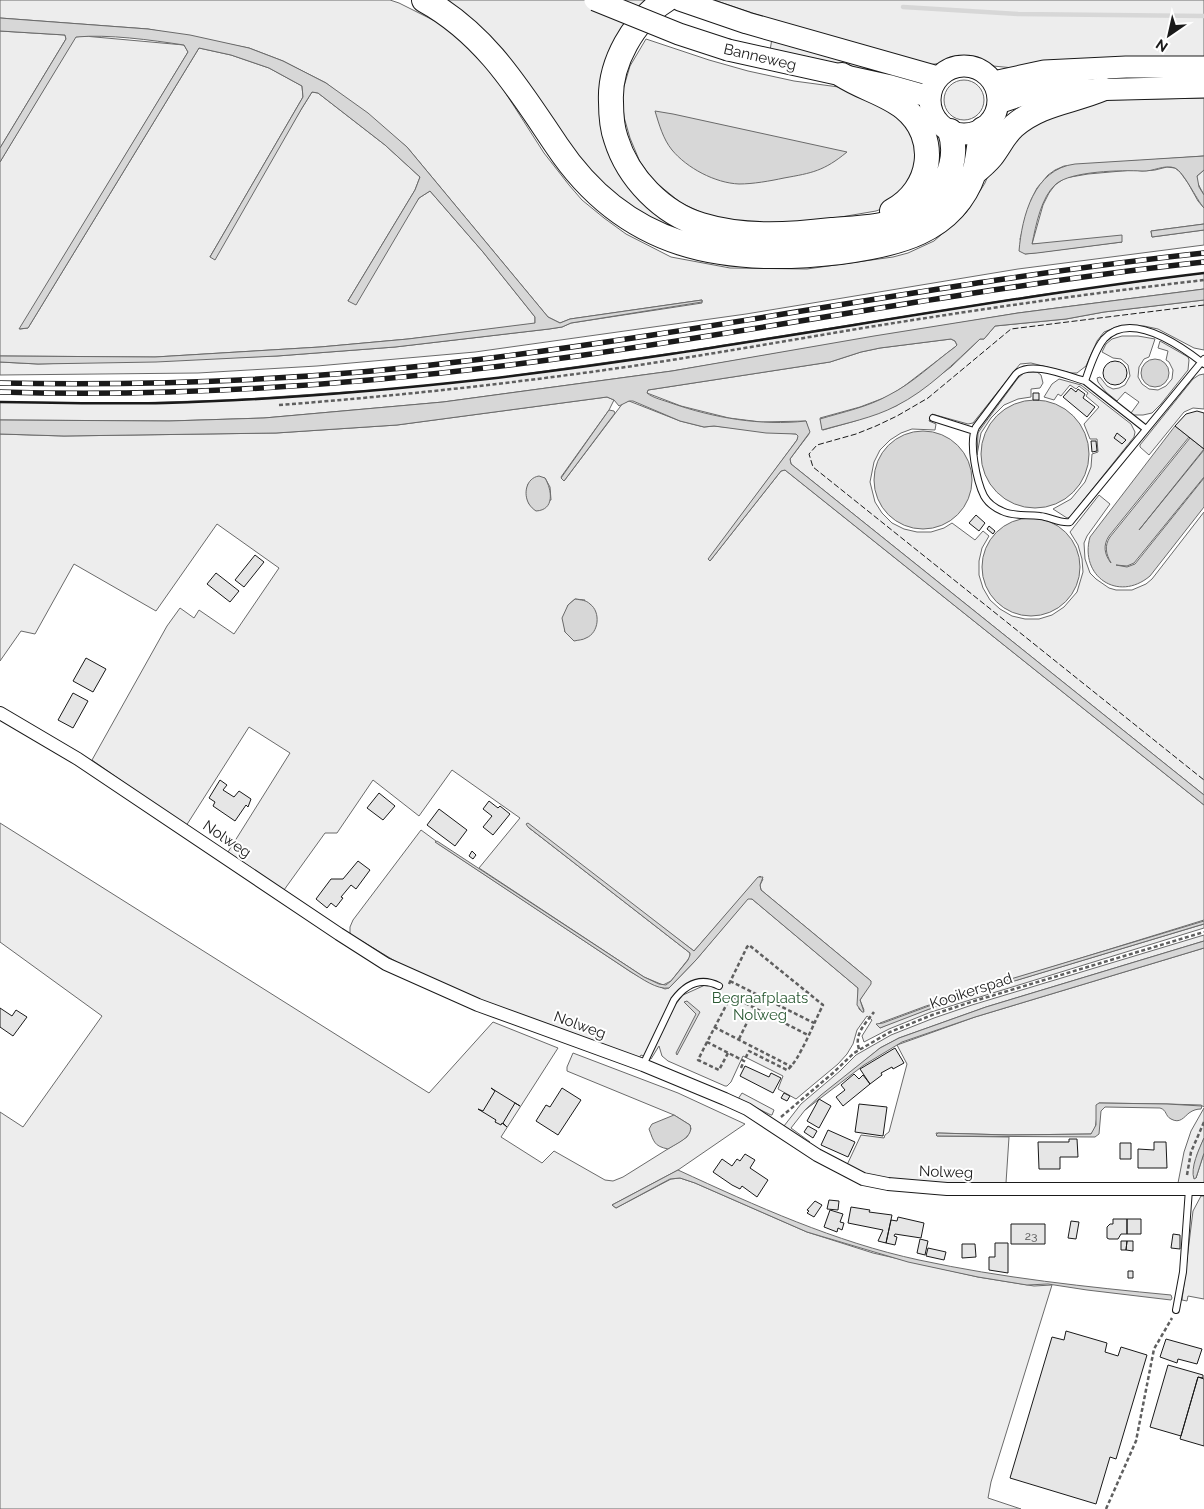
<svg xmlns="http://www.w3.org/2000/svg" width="1204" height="1509" font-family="Raleway,sans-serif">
	<rect width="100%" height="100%" fill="#fff"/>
	<path fill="#ededed" stroke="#6a6a6a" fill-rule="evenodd" d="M0,0H390L399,3L435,21L454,33L472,49L503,89L544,153L569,185L582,200L604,218L626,234L671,257L730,268L807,269L893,257L908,253L934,241L966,213L985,183L992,166L1031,121L1102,100L1204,98V156L1064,166L1055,170L1048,175L1037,188L1031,200L1020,239L1025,254L1122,242L1032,244L1043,205L1049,193L1055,185L1065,178L1088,174L1133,170L1142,171L1155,170L1167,167L1175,168L1180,172L1188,183L1198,201L1204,208V224L1151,231L1152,237L1204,230V245L1018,269L746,314L475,352L317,366L198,373L0,375V362L38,364L277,356L395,347L549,329L562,327L571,323L702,303V300L570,319L560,323L548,317L407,147L326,83L283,61L249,48L148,29L0,18Z
		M436,0H653L618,48L621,166L731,237L949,204L716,247L618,204Z
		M714,0H1204V61L1014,68L993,66L966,60L927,65L770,19Z
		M0,31L65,35L66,39L0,148Z
		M84,36L184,45L188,52L20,329L28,328L199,48L231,55L269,68L302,86L303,97L210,257L302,108L312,92L318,93L385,145L420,177L415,190L348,301L419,198L430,191L483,252L535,317V324L408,339L320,347L155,357L0,356V162L75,37Z
		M772,38L887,70L885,79L770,51Z
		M646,39L709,60L748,71L794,81L846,88L886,104L916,135V176L884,208L876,211L800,224L748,223L709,216L681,203L654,181L640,162L630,138L624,117L622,93L630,66Z
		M944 100a20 20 0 1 1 40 0a20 20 0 1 1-40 0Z
		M1204,170V195L1196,180L1197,176Z
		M1204,273V289L1018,313L672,371L443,402L264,418L169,421L0,420V402L132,403L230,400L389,389L488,379L680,352L1038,295Z
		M1204,300V350L1194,348L1158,329L1144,326H1119L1104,332L1097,341L1086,366L1077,373H1071L1031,363L1020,364L973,423L968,424L932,414L929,421L936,424L935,430L912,429L901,433L890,440L880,450L874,462L870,482L875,502L882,513L892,523L904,529L917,532H931L944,528L952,523L975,540L983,531L989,536L982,548L979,561V575L983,588L990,600L1000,609L1012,616L1025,619H1039L1052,615L1064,607L1077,592L1083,572L1082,559L1078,545L1070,532L1099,495L1110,504L1087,536L1084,543L1085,559L1090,573L1096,579L1109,588L1116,590H1132L1146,584L1152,579L1204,512V795L791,464L790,459L809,434L806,421L761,422L729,418L681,406L647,393L648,390L830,362L861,352L880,348L951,339L955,341L957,345L955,347L903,387L889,396L860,407L820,418L823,430L855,421L896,406L924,387L951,367L980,339H984L995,326L1066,319L1104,312Z
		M1138,336L1155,339L1149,357L1144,359L1139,367L1138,377L1142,384L1149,389L1158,390L1166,386L1172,379L1173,370L1169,362L1166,360L1168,351L1158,348L1160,341L1188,357L1189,360L1188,370L1161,404L1152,413L1143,415H1133L1131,413L1139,402L1125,392L1117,401L1106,392L1098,382L1097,378L1100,377L1107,386L1113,389L1119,388L1125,385L1130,376L1128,365L1121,359L1113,358L1102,352L1106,344L1112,339L1122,336Z
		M1028,372H1037L1041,375L1043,383L1040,388L1031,389V397L1018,399L1004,405L991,418L981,433L977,455L978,433L982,427L1018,378L1024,373Z
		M1204,374V409L1193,408L1184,412L1149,455L1140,447V445L1193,379L1199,375Z
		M1059,379L1081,385L1131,424L1135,432L1134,437L1070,517L1067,518L1053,509L1071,499L1085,482L1091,467L1092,454L1098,452L1097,439H1090L1084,424L1099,407L1086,396L1088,393L1079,386L1076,389L1070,385L1061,396L1058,394L1054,400L1044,397L1052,384Z
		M607,397L614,400L609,410L561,477L564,481L623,403L629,401L680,421L704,427L714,426L796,434L799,436L797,440L709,559L710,561L781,471L785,470L1204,805V920L926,1006L880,1023V1028L900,1019L994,987L1204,924V928L931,1012L889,1029L864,1042L862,1036L872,1020L867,1016L857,1030L853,1044L847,1054L838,1064L796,1099L778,1089L783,1076L743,1056L731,1082L727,1086H725L668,1061L662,1056L659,1046L651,1059L641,1055L639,1058L491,1004L415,973L350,934V927L353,920L421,830L436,841L437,843L631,972L645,980L665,989L669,988L696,960L748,898L752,899L858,988L859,1009L863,1012L864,1010L860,1000L871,981L761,890L760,885L763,879L760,876L694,951L528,827L690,953V957L671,981L663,985L644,977L479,868L520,818L452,770L419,816L373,780L337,833H325L284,890L228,852L290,753L249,727L186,826L92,760L167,626L180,608L194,618L199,610L234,634L279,568L217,524L156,611L74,564L35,634L21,631L0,661V434L64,436L276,433L397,425ZM545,478L550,487L551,500L529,504L527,492L528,484ZM575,599L585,600L565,632L564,622L568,605ZM703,979L714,981L683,995L675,1005L669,1002L678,991L696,980Z
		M0,823L429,1093L493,1022L558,1048L501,1137L542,1163L554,1151L605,1180L613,1181L623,1177L687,1137L691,1129L690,1125L674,1115L567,1071V1067L573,1053L678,1093L745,1124L678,1170L612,1205L616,1208L671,1179L680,1178L695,1183L807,1232L873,1253L978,1277L1034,1286L1052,1285L991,1482L988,1498L1021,1509H0V1112L23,1127L102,1016L0,942Z
		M1204,935V941L986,1007L899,1038L880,1048L805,1110L791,1128L810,1142L808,1143L784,1126L801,1104L840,1071L856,1055L891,1035L934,1018L972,1005Z
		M1204,948V1107L1201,1105L1167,1104L1099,1103L1095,1129L1091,1134L1009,1135L936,1133L937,1136L1009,1137L1006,1183L964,1185L906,1182L870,1175L846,1167L861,1135L884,1138L885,1135L889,1132L907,1064L897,1045L975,1017Z
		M742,1093L774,1110L772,1115H771L738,1099Z
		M1204,1108V1138L1197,1155L1196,1178L1204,1153V1184L1178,1183L1184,1152L1191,1131Z
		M1201,1196H1204V1299L1188,1296L1187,1301L1182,1300L1193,1211Z"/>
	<path fill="#d7d7d7" stroke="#6a6a6a" d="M0,18L148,29L190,35L249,48L283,61L326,83L368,113L407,147L548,317L560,323L570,319L702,300V302L571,323L562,327L549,329L395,347L277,356L156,362L38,364L0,362V356L155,357L320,347L408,339L535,323V317L483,252L430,191L419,198L356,305L348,301L415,190L420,177L385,145L318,93L312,92L302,108L215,260L210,257L303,97L302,86L269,68L231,55L199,48L28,328L19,329L188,52L184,45C151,40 108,34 76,37L0,162V148L66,39L65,35L0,31Z
		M655,111L673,114L847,152C824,171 812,173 784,178C770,181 753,184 739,184C715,183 687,168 672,150C663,139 659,124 655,111Z
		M1204,156V170L1197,176L1199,187L1204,195V208C1196,199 1184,172 1175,168C1164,164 1153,172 1142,171C1122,170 1071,171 1056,184C1041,197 1036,225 1032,244L1122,235V242L1037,253L1025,254L1019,251C1022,216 1034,169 1075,164Z
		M1204,224V230L1152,237L1151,231Z
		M1204,289V300L1104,312L1066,319L995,326L984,339H980C954,363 928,390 896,406C873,418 846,423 822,430L820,419C843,412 868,407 889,395C913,383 933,363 955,347L957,345L955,341L951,339L880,348L861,352L830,362L648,390L647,393C653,398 663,400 671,403C714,418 761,426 806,421L810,432L790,459L791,464L1204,795V805L785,470L781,471L710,561L708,559L797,440L798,436L796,434L766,433L714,426L704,427L680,421L633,401H629L619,406L614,400L607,397L397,425L276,433L64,436L0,434V420L169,421L264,418L443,402L672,371L874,336L1018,313Z
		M1141 373a14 14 0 1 1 28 0a14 14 0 1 1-28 0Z
		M981 454a54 54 0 1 1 108 0a54 54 0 1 1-108 0Z
		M609,410L614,411L615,413L564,481L561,478Z
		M1175,426L1189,437L1109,536C1103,545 1104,554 1111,563C1106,554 1104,546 1110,537L1190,438L1204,449L1139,530L1204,450V477L1134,563L1127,566L1116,565L1127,567L1135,564L1204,478V507L1150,576C1118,603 1079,576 1090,537Z
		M874 480a49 49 0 1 1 98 0a49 49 0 1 1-98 0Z
		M539,476L545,478C552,490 555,510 536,511C533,509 531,507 529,504C523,494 526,478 539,476Z
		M982 567a49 49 0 1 1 98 0a49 49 0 1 1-98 0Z
		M575,599C581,600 586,600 590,604C601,612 599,633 586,638C583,640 578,640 574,641L565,632L562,618L568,605Z
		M528,823L694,951L758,877H763L760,885L761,890L871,981V984L860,1000L864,1012H862L857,1005L858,988L752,899H748L696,960L669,988C657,990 641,978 631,972L435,842L437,841L644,977L659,984L666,985L671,981L688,960L690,955V953L528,827L526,824Z
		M1204,921V924L1197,926L958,998L880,1028L876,1024L883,1023L964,993Z
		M1204,941V948L975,1017L902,1042L864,1065L805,1110L821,1095L880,1048L899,1038L986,1007Z
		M687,1001L700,1012L677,1055L676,1053L696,1014L684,1002Z
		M1099,1103L1167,1104L1202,1106L1201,1109C1197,1109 1193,1110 1189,1113C1184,1117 1180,1124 1171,1119C1165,1116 1167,1110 1160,1108L1105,1107L1101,1111L1099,1134L1095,1137L937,1136L936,1135L938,1133L1009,1135L1091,1134L1096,1125V1105Z
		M674,1115L690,1125C694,1137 677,1143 668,1149C654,1146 654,1142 649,1129L652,1124Z
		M1204,1138V1153L1196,1178L1194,1179C1190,1168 1199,1149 1204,1138Z
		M678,1170C756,1206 835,1242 919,1260C1002,1278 1087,1287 1171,1295L1172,1298L1171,1300L1087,1290L1048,1284L1027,1285L978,1277L908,1262L807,1232L695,1183L680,1178L670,1179L616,1208L612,1205Z"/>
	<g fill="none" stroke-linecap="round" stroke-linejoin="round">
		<path stroke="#d7d7d7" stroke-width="4.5" d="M903,7L1018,14L1204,16"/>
	</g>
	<path fill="#e6e6e6" stroke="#1a1a1a" d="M1103 373a12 12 0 1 1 24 0a12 12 0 1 1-24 0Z
		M1071,388L1076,392L1078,389L1085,394L1083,398L1095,407L1087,417L1063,397Z
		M1033,393H1039V400H1033Z
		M1197,411L1204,413V449L1175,426L1186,414Z
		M1117,433L1126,440L1122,444L1114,438Z
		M1091,441H1096L1097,451L1092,452Z
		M976,515L985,523L979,531L969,523Z
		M989,526L995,531L993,534L987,529Z
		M255,555L264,562L244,587L235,580Z
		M216,573L239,591L230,602L207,584Z
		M86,658L106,669L93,692L73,681Z
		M73,693L88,701L73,728L58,720Z
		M220,780L227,785L223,790L234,797L239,791L251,799L248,807L246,805L235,821L213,806L215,802L209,798Z
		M379,793L395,806L383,820L367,808Z
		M489,801L498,808L500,806L510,814L493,835L483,827L492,816L483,809Z
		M439,809L467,830L455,846L427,825Z
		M472,851L476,855L473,859L469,856Z
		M358,861L370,870L356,889L351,885L341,897L343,898L336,907L331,903L327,908L316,899L331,879H343Z
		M0,1008L12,1016L16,1010L27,1017L13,1036L0,1027Z
		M895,1048L904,1063L893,1069L892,1067L881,1073L882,1075L870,1084L860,1069Z
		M745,1066L769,1077L771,1073L781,1078L773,1093L740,1076Z
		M854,1074L859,1079L863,1075L870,1084L843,1106L836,1097L845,1090L841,1085Z
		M491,1088L520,1106L515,1103L503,1123L507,1127L502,1123L501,1125L495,1122L496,1120L478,1109L483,1111L495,1091Z
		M562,1088L581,1100L558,1135L536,1121L546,1105L550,1107Z
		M784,1093L790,1096L787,1101L781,1098Z
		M819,1099L831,1106L819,1128L807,1121Z
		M859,1104L887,1107L883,1136L855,1132Z
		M808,1126L817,1131L813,1138L804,1132Z
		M828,1130L855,1142L848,1157L821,1145Z
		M1069,1139H1077L1078,1157H1060V1169H1039L1038,1142H1069Z
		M1154,1142H1166L1167,1168H1138V1149L1154,1150Z
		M1120,1143H1131V1159H1120Z
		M745,1154L755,1160L750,1168L768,1180L757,1197L742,1186L740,1189L732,1185L713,1172L722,1159L732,1166L737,1159L740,1161Z
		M829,1200L839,1201L838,1210L827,1209Z
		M815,1201L822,1205L814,1217L807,1213L809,1211L807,1210Z
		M851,1207L870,1210L869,1212L892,1215L886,1243L878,1241L883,1230L848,1223Z
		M830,1210L843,1214L840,1222L844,1223L842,1230L838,1228L837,1232L824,1227Z
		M898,1217L924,1223L921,1238L895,1234L894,1236L897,1237L895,1245L886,1243L891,1220L897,1221Z
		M1113,1219H1127V1234H1121L1118,1239H1109L1107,1238V1227L1110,1224H1113Z
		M1127,1219H1141V1234H1127Z
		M1071,1221L1079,1222L1076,1239L1068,1238Z
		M1011,1224H1045V1244H1011Z
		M1173,1234L1180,1235V1249L1171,1248Z
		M920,1239L928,1241L925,1255L917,1253Z
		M1121,1241H1127L1126,1250H1121Z
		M1127,1241H1133V1251L1126,1250Z
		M995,1243H1008V1273L989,1270V1257H995Z
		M962,1244H975L976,1257L962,1258Z
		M928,1248L946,1252L944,1260L926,1256Z
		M1128,1271H1133V1278H1128Z
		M1066,1331L1107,1343L1105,1352L1118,1356L1121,1347L1147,1355L1116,1459L1110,1457L1096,1504L1010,1478L1052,1337L1064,1340Z
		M1166,1339L1202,1349L1197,1364L1178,1359L1177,1363L1160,1357Z
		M1168,1365L1203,1375V1378L1198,1377L1181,1436L1150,1427Z
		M1198,1377L1204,1379V1446L1180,1439Z"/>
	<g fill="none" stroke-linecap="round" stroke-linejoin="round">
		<g stroke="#1a1a1a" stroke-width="8">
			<path id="service" d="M1085,381C1067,376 1030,360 1016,374L976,427C968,442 977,482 984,496C988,503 995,508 1002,511C1014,517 1027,514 1040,516C1050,517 1061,524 1070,522L1204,359
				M933,418L974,431
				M1146,429L1085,381C1090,367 1095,350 1104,339C1131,310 1181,346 1204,364
				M643,1065L674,1000C686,984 701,977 719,986
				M1176,1310L1183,1272L1189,1189"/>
		</g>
		<g stroke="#1a1a1a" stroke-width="14">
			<path id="minor" d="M0,713L78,759L339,934L386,964L478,1005L643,1065L725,1099L747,1109L817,1155L863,1179L888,1184L947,1189H1204"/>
		</g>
		<g stroke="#1a1a1a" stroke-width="23">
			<path id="primary" d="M680,0L747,23L938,77
				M728,50L891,86L930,97
				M930 100a34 34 0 1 1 68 0a34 34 0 1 1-68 0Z
				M992,80L998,81L1044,71L1126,67H1204
				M998,103L1019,96L1045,91L1204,87"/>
		</g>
		<g stroke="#1a1a1a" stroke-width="26">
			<path id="motorway" d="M424,0C486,34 519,90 557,146C626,249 724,266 840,252C895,245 953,233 974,173C979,158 978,143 983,129
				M666,0C634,20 609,63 611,102C611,114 612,128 616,139C628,178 662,213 701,225C743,238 789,235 832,230C856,228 890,227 910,216C941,200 961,164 950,131
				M842,75C862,88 887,94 904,108C940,137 932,190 892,211
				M974,173C980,168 986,163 991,157C999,147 1004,135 1014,126C1041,103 1071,102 1102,89"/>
		</g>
		<path stroke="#5f5f5f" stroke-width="2.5" stroke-dasharray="4 2.5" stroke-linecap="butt" d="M279,405C398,396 516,383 633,366C712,354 791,340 869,327C981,309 1092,293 1204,280
			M730,981L814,1023
			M729,984L747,947L749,945L823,1005C815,1020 799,1062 787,1070L749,1051L744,1061L707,1042L731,996L808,1035
			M714,1027L792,1067
			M739,1039L754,1008
			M707,1042L698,1060L719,1070L728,1053
			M859,1049C854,1034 865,1024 874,1012
			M741,1068L744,1061
			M781,1117L833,1073L854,1053L890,1032L932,1015L971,1002L1204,932
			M1187,1175L1191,1152L1204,1122
			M1106,1509L1136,1441L1154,1349L1172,1318"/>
		<use href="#service" stroke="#fff" stroke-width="6"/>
		<use href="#minor" stroke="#fff" stroke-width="12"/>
		<use href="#primary" stroke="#fff" stroke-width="21"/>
		<use href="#motorway" stroke="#fff" stroke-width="24"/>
		<g stroke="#1a1a1a" stroke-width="5.5">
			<path id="rail" d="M0,383C158,386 317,380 474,360C718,330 960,279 1204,253
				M0,392C193,398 386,383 577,356C786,326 994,285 1204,262"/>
		</g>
		<use href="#rail" stroke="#fff" stroke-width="4" stroke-dasharray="11" stroke-linecap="butt"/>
		<g stroke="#1a1a1a" stroke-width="23" stroke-linecap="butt">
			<path id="primary-bridge" d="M595,0L679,34L728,50"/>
		</g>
		<use href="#primary-bridge" stroke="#fff" stroke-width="21"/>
		<path stroke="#1a1a1a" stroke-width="1" stroke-dasharray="6 2.5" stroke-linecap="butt" d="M1204,305L1011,329L928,398L897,416L876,426L856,434L817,445L809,454L813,467L1204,780"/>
		<path stroke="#1a1a1a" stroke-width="2.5" d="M0,402C55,403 110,404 165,403C272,400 380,391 487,379C727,351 964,302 1204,273"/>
	</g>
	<g text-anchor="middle" stroke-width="4" stroke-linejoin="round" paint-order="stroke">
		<g font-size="12" fill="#4d4d4d">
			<text x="1031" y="1240">23</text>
		</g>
		<g font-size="15" fill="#1a1a1a" stroke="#fff">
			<text transform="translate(760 57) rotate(13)" y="5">Banneweg</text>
			<text transform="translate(227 839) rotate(34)" y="5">Nolweg</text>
			<text transform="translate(971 991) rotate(-18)" y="5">Kooikerspad</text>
			<text transform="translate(580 1025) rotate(20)" y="5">Nolweg</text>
			<text transform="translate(946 1172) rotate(2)" y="5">Nolweg</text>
		</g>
		<g font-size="15" fill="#2b5a34" stroke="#fff">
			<text x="760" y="1003">Begraafplaats<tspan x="760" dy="17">Nolweg</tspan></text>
		</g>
	</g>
	<g transform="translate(1169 35) rotate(214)" stroke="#ffffff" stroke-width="4" paint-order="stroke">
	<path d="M0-4L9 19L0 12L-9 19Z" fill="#1a1a1a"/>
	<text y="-8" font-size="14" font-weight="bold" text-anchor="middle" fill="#1a1a1a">N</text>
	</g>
</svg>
